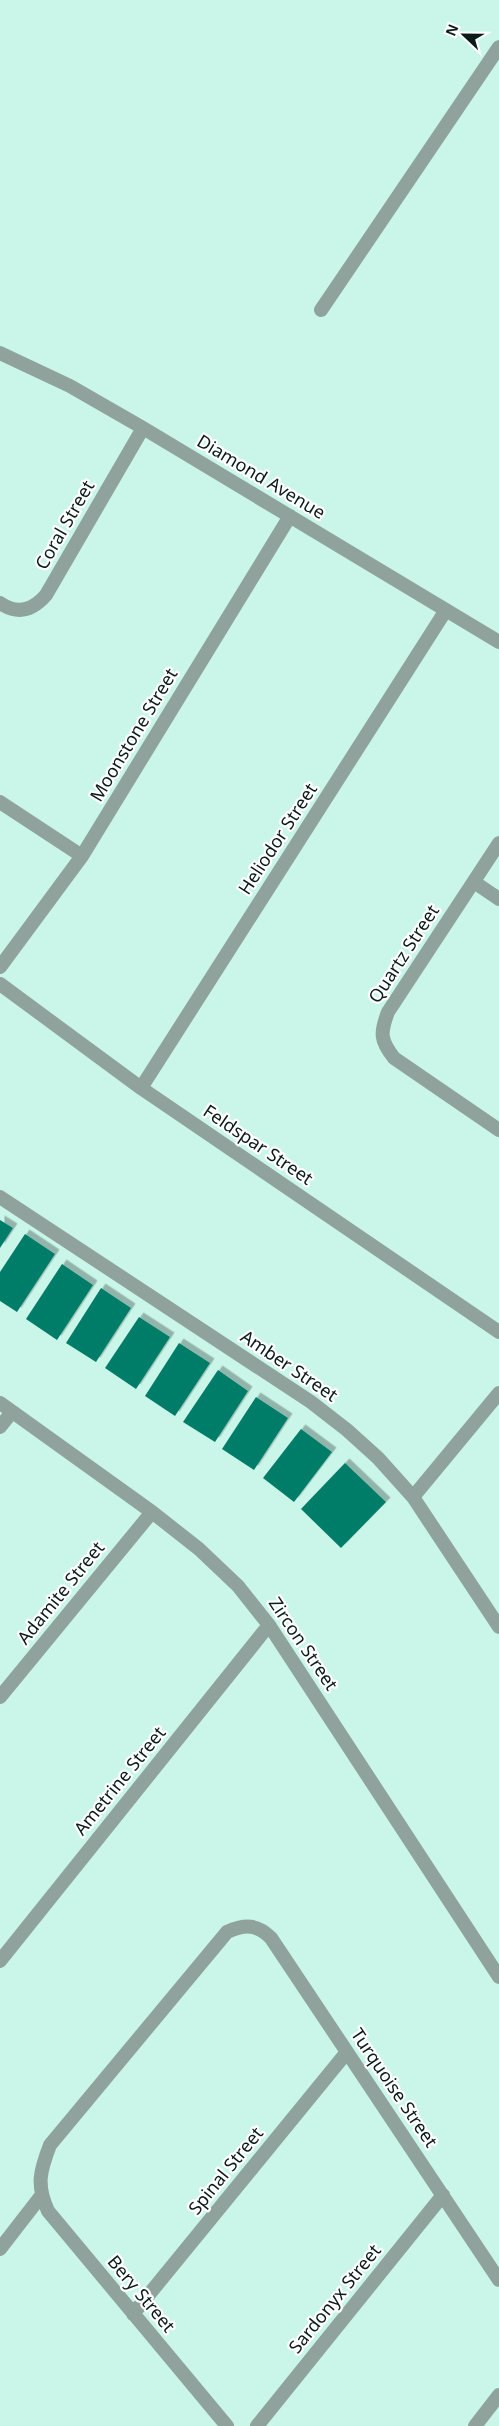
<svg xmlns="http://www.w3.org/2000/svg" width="499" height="2426" font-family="'Noto Sans',sans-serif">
	<defs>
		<filter id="shadow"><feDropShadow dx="4.5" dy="-4.5" stdDeviation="0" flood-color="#0004"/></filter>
	</defs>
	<rect width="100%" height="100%" fill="#c9f6e8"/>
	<path fill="#007d68" filter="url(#shadow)" d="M0,1220L13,1228L0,1248Z
		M25,1234L55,1254L17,1312L0,1301V1272Z
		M62,1264L93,1285L57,1340L26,1319Z
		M101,1288L131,1308L96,1362L66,1343Z
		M139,1317L170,1337L136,1389L105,1368Z
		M179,1343L210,1363L175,1416L145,1396Z
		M218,1370L248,1391L215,1442L183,1422Z
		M256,1397L288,1418L254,1470L222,1449Z
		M301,1429L332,1452L294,1502L263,1478Z
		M345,1463L386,1502L341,1548L301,1509Z"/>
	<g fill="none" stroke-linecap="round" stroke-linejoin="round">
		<path stroke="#8fa29c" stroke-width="14" d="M321,310L499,47
			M0,353L70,386L143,428L499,642
			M0,603C18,615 33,610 46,595L143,428
			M0,802L82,856
			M499,843L388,1012C380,1033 380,1040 394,1058L499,1130
			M474,882L499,899
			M0,967L82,856L290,516
			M0,984L141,1088L499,1332
			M141,1088L446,610
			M0,1197L311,1402L347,1430L378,1458L413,1497L499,1627
			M0,1403L152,1512L199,1549L238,1586L269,1625L499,1977
			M0,1427L12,1412
			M413,1497L499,1393
			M0,1697L152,1512
			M0,1961L269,1625
			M0,2249L41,2196
			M133,2314L347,2052
			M227,2426L48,2211C36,2185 40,2171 50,2145L227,1932C245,1924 257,1924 271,1938L499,2280
			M257,2426L443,2195
			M475,2426L499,2395"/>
	</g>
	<g text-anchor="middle" stroke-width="4.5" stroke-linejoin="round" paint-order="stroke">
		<g font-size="18" fill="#0b1c18" stroke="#fff">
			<text transform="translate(261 477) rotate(31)" y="6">Diamond Avenue</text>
			<text transform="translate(65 525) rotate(-60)" y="6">Coral Street</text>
			<text transform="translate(134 735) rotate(-59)" y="6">Moonstone Street</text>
			<text transform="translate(278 839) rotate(-57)" y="6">Heliodor Street</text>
			<text transform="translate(404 954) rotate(-57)" y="6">Quartz Street</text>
			<text transform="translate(258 1145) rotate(34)" y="6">Feldspar Street</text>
			<text transform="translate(289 1366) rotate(34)" y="6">Amber Street</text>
			<text transform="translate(61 1593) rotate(-51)" y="6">Adamite Street</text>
			<text transform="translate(303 1644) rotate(56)" y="6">Zircon Street</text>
			<text transform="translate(120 1781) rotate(-51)" y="6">Ametrine Street</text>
			<text transform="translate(394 2088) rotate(56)" y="6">Turquoise Street</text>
			<text transform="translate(226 2171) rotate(-51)" y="6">Spinal Street</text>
			<text transform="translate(141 2294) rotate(50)" y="6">Bery Street</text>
			<text transform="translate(335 2299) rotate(-51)" y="6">Sardonyx Street</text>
		</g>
	</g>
	<g transform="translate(464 35) rotate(292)" stroke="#ffffff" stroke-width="4" paint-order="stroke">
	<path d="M0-4L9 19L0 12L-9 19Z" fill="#0b1c18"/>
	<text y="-8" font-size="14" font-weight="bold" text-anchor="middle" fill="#0b1c18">N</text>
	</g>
</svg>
